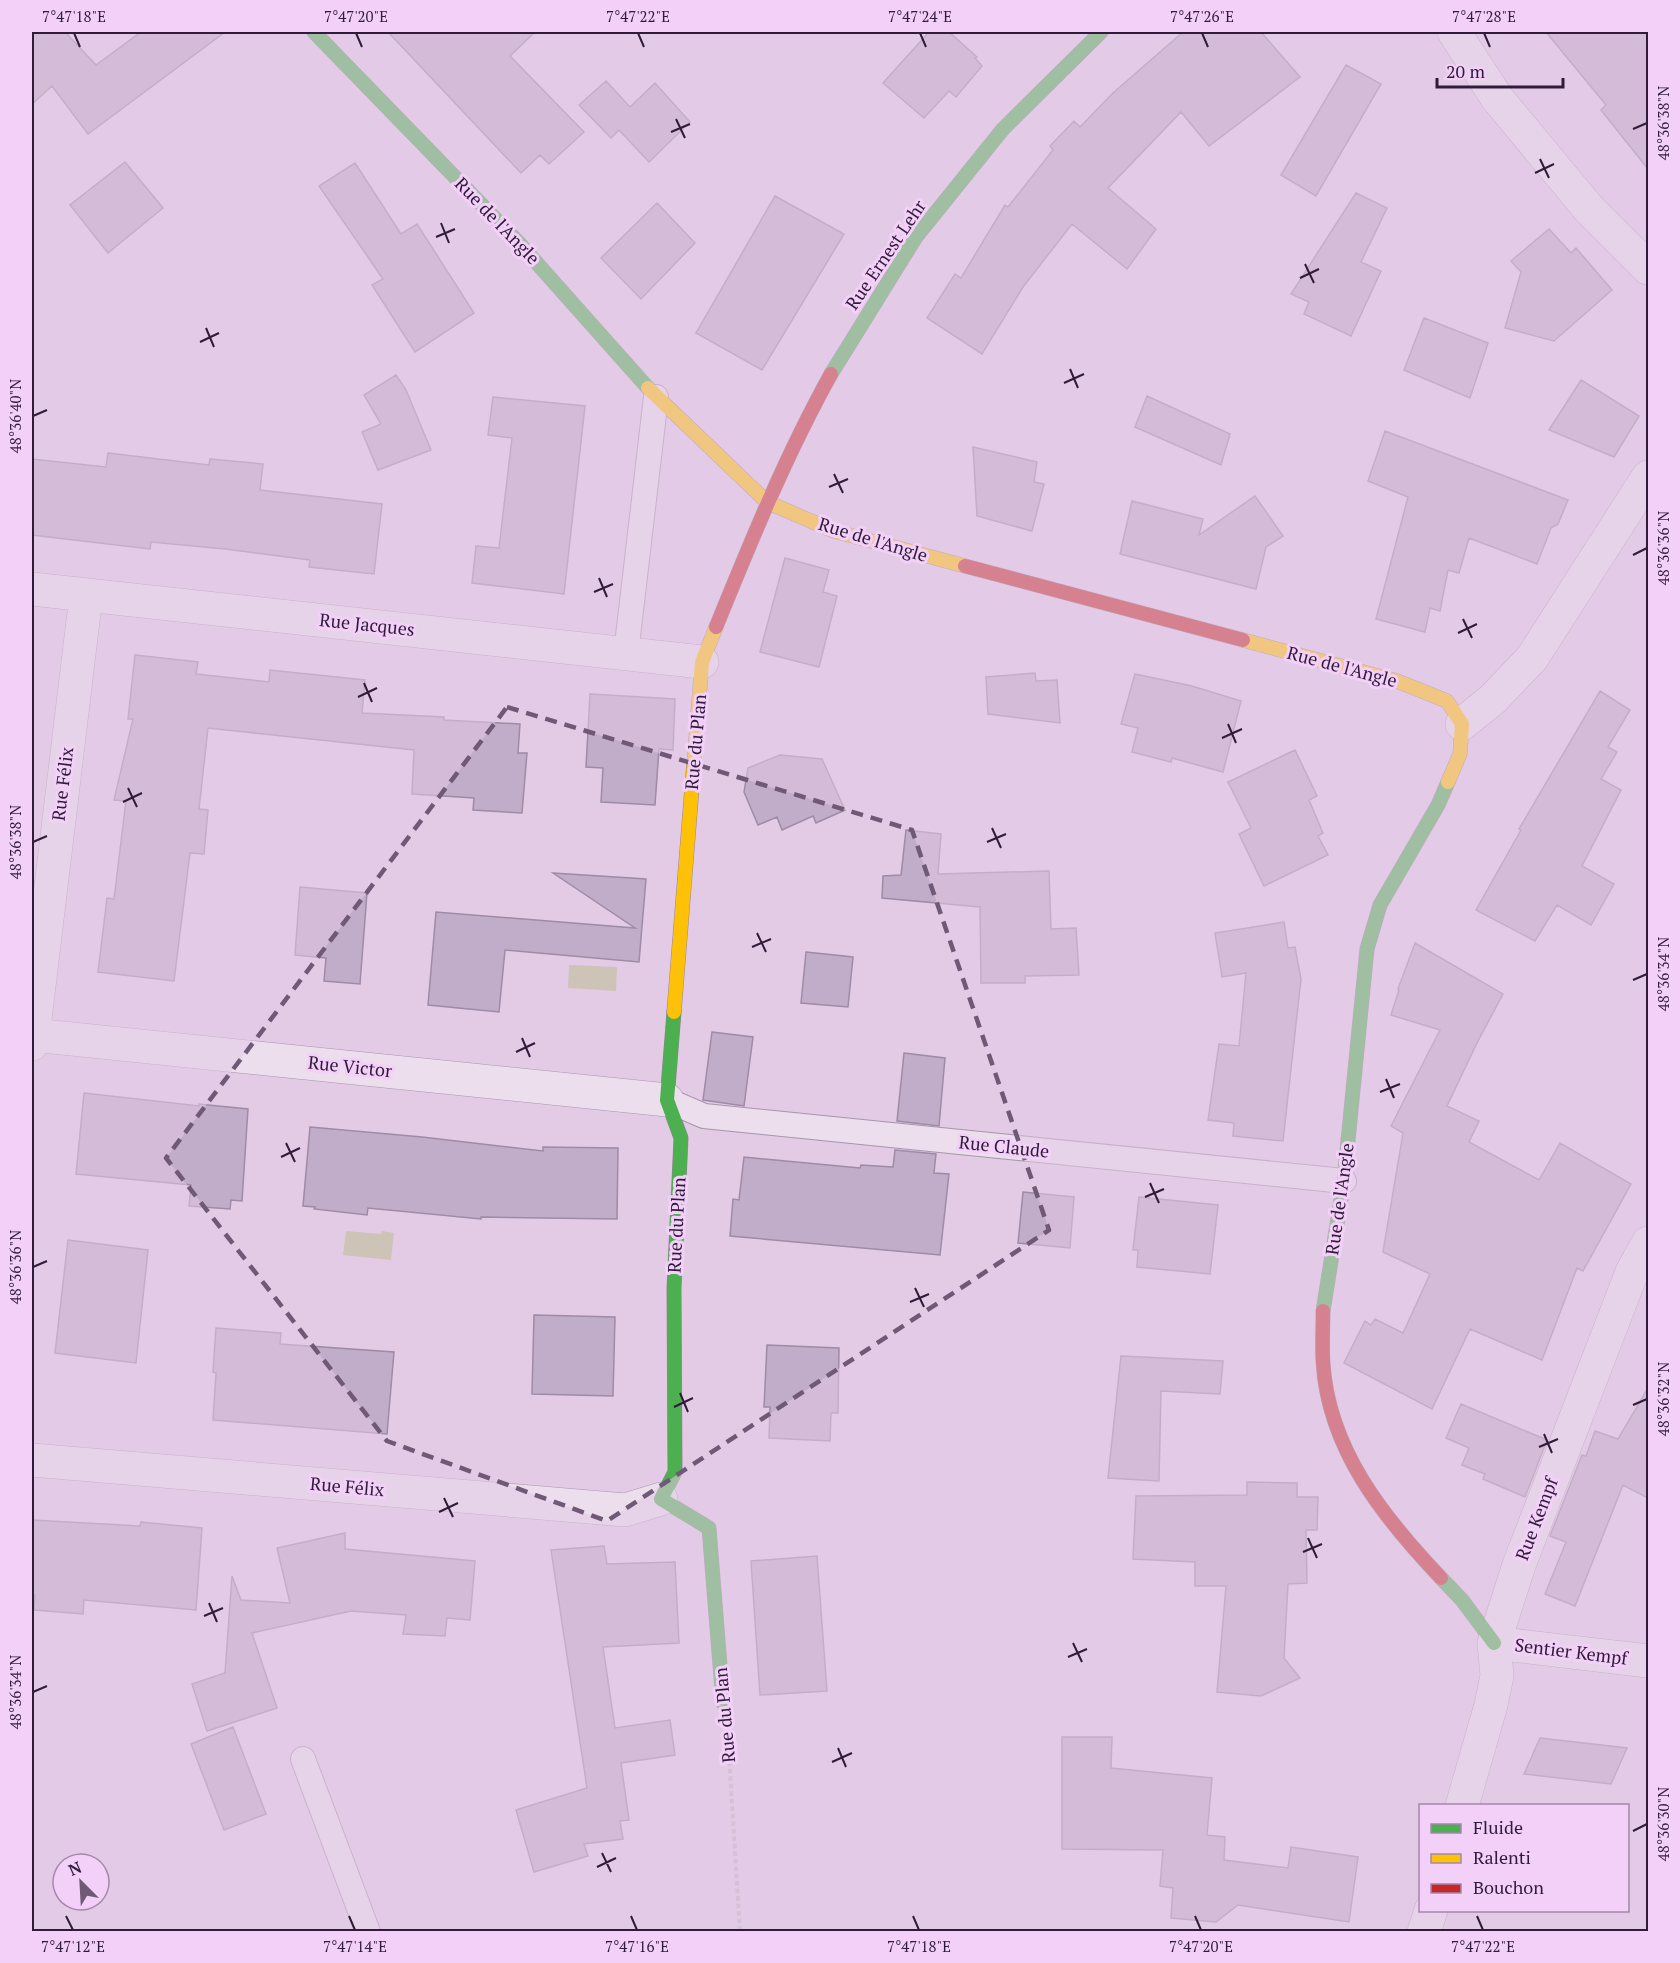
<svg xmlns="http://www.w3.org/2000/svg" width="1680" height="1963" font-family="'PT Serif',serif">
	<rect width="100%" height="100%" fill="#e3cbe6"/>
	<path fill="#cdc3b7" d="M569,965L617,967L616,991L568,988Z
		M346,1231L381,1234L382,1231L394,1233L391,1260L343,1255Z"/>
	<path fill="#c1acca" stroke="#9e8ba6" stroke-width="1.5" d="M32,32H65L96,65L141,32H225L88,134L52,86L32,104Z
		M388,32H535L510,56L584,132L549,164L540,155L521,173Z
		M929,32H949L977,57L975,58L982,66L956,97L949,91L924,118L883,83Z
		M1183,32H1261L1300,77L1209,146L1181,112L1108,188L1156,229L1127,269L1072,224L1023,287L982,354L927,318L955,274L961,278L1005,205L1008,207L1053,150L1050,146L1074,121L1080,127L1113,93Z
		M1546,32H1648V169L1601,110L1606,105Z
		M1346,65L1381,84L1316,196L1281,175Z
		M606,81L630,107L655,83L690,122L649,162L619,130L611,138L579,105Z
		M125,162L163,208L108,253L70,205Z
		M355,163L401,234L417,224L474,313L415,352L372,285L383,279L319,186Z
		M1356,193L1387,208L1361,262L1381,271L1351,336L1304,314L1309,302L1291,294Z
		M775,196L844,234L762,370L696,333Z
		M657,203L695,243L641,299L601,258Z
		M1549,229L1571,253L1576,248L1612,290L1554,341L1505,328L1521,272L1511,261Z
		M1424,318L1488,343L1470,398L1404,370Z
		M396,375L406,390L431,450L378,470L362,432L381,424L364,395Z
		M1581,380L1639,416L1614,457L1549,430Z
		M1147,396L1230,434L1221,465L1135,427Z
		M493,397L585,406L564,594L472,583L476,546L499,548L512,438L488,435Z
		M1385,431L1568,500L1558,524L1551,528L1537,564L1469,538L1459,573L1448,570L1440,611L1430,608L1425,632L1376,619L1408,497L1368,481Z
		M973,447L1037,462L1034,482L1044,484L1032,531L977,516Z
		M108,453L209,465L210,459L263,464L260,490L382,504L374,574L309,567L310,560L225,549L151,542L150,549L32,535V459L106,467Z
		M1255,496L1283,536L1266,547L1256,589L1120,554L1132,501L1203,519L1199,535Z
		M785,558L829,570L823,592L837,596L819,667L760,652Z
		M135,655L198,662L196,674L269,682L270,670L365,680L362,713L444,717V720L520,724L518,753H527L522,813L473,810L474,798L412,794L414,750L208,728L199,809L208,810L204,854L190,853L174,981L98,972L107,898L114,899L126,801L114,800L133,719H128Z
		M1035,673L1036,681L1057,680L1060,723L988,714L986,677Z
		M1135,674L1192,686L1241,701L1223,772L1172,758L1171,762L1132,752L1138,728L1121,724Z
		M1600,691L1630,710L1608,747L1617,752L1601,779L1621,790L1582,866L1614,884L1591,925L1557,905L1535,941L1476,910L1521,830L1519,829Z
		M590,694L675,699L673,750L659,749L655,805L601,802L603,768L586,767Z
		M1295,750L1317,796L1309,800L1323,833L1318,836L1328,855L1264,886L1239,834L1251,828L1228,782Z
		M780,755L822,759L845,810L816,823L813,816L782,830L777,817L758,825L744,792L748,768Z
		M906,830L941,834L938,874L1049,871L1051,929L1076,928L1079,975L1025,976V983H981L980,907L882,898L883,876L901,875Z
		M553,873L646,879L639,962L505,950L499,1012L428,1005L436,912L635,928Z
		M300,887L367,893L360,984L324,981L326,958L295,955Z
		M1284,922L1288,948L1295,947L1301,979L1283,1141L1233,1136L1234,1123L1208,1120L1219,1044L1239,1046L1246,973L1222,977L1215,933Z
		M1415,943L1503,994L1477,1043L1447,1106L1479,1121L1469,1142L1539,1180L1560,1143L1631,1184L1583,1271L1577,1268L1542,1360L1470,1329L1432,1409L1344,1363L1365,1321L1371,1325L1375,1319L1403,1333L1430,1274L1383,1252L1403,1133L1391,1126L1440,1030L1391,1015L1399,990L1398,989Z
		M806,952L853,957L848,1007L801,1003Z
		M712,1032L753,1037L744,1106L703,1100Z
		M904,1053L945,1058L939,1126L897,1121Z
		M84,1093L199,1106V1104L248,1109L242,1201L231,1200L230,1209L189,1206L191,1185L76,1174Z
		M310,1127L422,1137L543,1151V1147L618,1148L617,1219L481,1217V1219L368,1208L367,1215L314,1209L315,1207L303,1206Z
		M895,1150L936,1154L934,1173L949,1174L940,1255L730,1236L733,1199L739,1200L744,1157L860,1168L861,1165L893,1167Z
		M1023,1192L1074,1197L1070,1248L1018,1243Z
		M1139,1197L1218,1205L1210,1274L1137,1267L1138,1250H1133Z
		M68,1240L148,1250L136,1363L55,1353Z
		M534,1315L615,1317L613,1396L532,1394Z
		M216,1328L281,1333L280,1344L394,1352L387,1434L213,1420L216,1373L213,1372Z
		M767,1345L839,1348L838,1413H831L830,1441L769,1438L770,1407H764Z
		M1121,1356L1223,1361L1220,1394L1161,1391L1159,1481L1108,1478Z
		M1648,1388V1498L1623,1485L1575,1606L1545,1594L1566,1542L1550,1536L1582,1455L1586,1456L1595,1431L1618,1439Z
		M1461,1404L1547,1440L1525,1497L1483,1479L1485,1474L1462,1465L1469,1448L1446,1438Z
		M1247,1482L1297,1483V1497H1318L1317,1530H1306L1307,1583L1288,1584L1284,1658L1300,1678L1261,1696L1217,1692L1226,1586H1195V1562L1133,1559L1136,1496L1247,1495Z
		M32,1520L140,1526L141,1522L202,1528L196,1610L84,1600L83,1614L34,1610L35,1595H32Z
		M345,1533V1549L475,1561L470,1620L447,1618L445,1636L403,1634L406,1615L351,1611L252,1633L277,1708L207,1731L192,1684L225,1673L232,1576L241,1600L290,1603L277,1548Z
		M604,1546L607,1564L675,1562L679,1643L603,1647L615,1728L670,1720L675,1755L621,1763L629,1820L620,1821L623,1839L584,1844L588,1856L534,1872L516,1810L587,1788L551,1550Z
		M817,1556L827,1691L760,1695L751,1561Z
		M233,1727L266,1814L224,1830L191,1744Z
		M1062,1737H1112L1111,1768L1212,1778L1207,1835L1225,1837L1224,1860L1288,1868L1291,1847L1358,1857L1349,1922L1238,1905L1216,1922L1171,1918L1173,1888L1160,1886L1163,1850L1062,1849Z
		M1540,1738L1627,1748L1611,1784L1524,1774Z"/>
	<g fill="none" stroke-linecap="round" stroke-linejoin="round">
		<g stroke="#a695ab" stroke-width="26">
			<path id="lane" d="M626,653L656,397
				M667,1100L704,1116L1344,1181
				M303,1759L368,1932"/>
		</g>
		<g stroke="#a695ab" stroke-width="34">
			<path id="street" d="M1454,32L1497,98L1589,209L1648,268
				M32,589L702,662
				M1462,724L1493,699L1532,658L1648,477
				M33,1035L667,1100
				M32,1044L86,596
				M32,1460L625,1510L661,1499
				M1494,1643L1648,1661
				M1462,1806L1491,1705L1497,1676L1494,1643L1519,1565L1632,1272L1648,1243
				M1424,1932L1431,1910"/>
		</g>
		<g stroke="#96859a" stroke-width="15">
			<path id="fast" d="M314,32L519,243L648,388
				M831,374L916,237L1003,129L1101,32
				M674,1012L667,1100L681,1138L674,1288L675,1472L661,1499L709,1528L723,1703
				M1323,1311L1344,1181L1367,949L1380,905L1438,805L1448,782
				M1441,1578L1462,1600L1494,1643"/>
		</g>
		<g stroke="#96859a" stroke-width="15">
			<path id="slow" d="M648,388L767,502L834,531L965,566
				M1243,640L1397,681L1447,701L1462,724L1460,754L1448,782
				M674,1012L702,662L716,627"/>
		</g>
		<g stroke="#96859a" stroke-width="15">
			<path id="jam" d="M965,566L1243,640
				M716,627C751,541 786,455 831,374
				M1323,1311C1323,1328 1322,1345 1323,1362C1328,1449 1384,1518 1441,1578"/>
		</g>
		<path stroke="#c3b5c6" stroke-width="4" stroke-dasharray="4.5 3" stroke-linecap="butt" d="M728,1739L740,1932"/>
		<use href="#lane" stroke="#ecdeed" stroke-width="24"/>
		<use href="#street" stroke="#ecdeed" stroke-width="33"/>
		<use href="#fast" stroke="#4caf50" stroke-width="14"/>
		<use href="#slow" stroke="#ffc107" stroke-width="14"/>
		<use href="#jam" stroke="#c62828" stroke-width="14"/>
	</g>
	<path d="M0 0H1680V1963H0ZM507,707L912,830L1049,1230L607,1521L387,1441L166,1158Z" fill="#e3cbe6" fill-opacity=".55" fill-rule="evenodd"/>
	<path fill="none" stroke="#6f5976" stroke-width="4.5" stroke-dasharray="12 8" stroke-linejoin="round" d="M507,707L912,830L1049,1230L607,1521L387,1441L166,1158Z"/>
	<path fill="none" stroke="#301c3a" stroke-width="2" d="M74,33L80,47M356,33L362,47M638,33L644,47M920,33L926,47M1202,33L1208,47M1484,33L1490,47M676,119L685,138M1633,129L1647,123M671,132L690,124M1540,159L1549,178M1535,173L1554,164M441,223L449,243M436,237L455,229M1305,264L1314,283M1300,278L1319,269M206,328L214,347M200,342L219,333M1070,369L1078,388M1064,383L1084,374M33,416L47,410M834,474L843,493M829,487L848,479M1633,555L1647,548M599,578L607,597M594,592L613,584M1463,619L1472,638M1458,633L1477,624M364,683L372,702M358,697L377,688M1228,724L1236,743M1222,738L1242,729M128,788L137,807M123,802L142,793M992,828L1001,848M33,842L47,836M987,842L1006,834M757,933L766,952M752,947L771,939M1633,980L1647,974M522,1038L530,1057M516,1052L535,1043M1386,1079L1394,1098M1380,1092L1400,1084M286,1143L295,1162M281,1157L300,1148M1150,1183L1159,1203M1145,1197L1164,1189M33,1267L47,1261M915,1288L924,1307M910,1302L929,1294M680,1393L688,1412M1633,1405L1647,1399M674,1407L693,1398M1544,1434L1552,1453M1539,1447L1558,1439M444,1498L453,1517M439,1512L458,1503M1308,1538L1317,1558M1303,1552L1322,1544M209,1603L217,1622M204,1616L223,1608M1073,1643L1082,1662M1068,1657L1087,1649M33,1692L47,1686M838,1748L846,1767M832,1762L852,1753M1633,1831L1647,1824M602,1853L611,1872M597,1867L616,1858M66,1916L73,1930M349,1916L355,1930M631,1916L637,1930M913,1916L919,1930M1195,1916L1201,1930M1477,1916L1483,1930"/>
	<g text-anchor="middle" stroke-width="6" stroke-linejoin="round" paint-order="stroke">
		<g font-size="18" fill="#301c3a" stroke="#f3d0f8">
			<text transform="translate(497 221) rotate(46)" y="6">Rue de l'Angle</text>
			<text transform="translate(886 255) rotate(-56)" y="6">Rue Ernest Lehr</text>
			<text transform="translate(873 540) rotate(17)" y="6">Rue de l'Angle</text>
			<text transform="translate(367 625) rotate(6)" y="6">Rue Jacques</text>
			<text transform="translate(1342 667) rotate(15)" y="6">Rue de l'Angle</text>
			<text transform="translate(696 742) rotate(-85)" y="6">Rue du Plan</text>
			<text transform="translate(63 784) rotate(-83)" y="6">Rue Félix</text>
			<text transform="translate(350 1067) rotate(6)" y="6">Rue Victor</text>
			<text transform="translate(1004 1147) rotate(6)" y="6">Rue Claude</text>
			<text transform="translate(1340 1199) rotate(-82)" y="6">Rue de l'Angle</text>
			<text transform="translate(677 1225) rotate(-87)" y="6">Rue du Plan</text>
			<text transform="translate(347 1487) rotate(5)" y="6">Rue Félix</text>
			<text transform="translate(1537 1519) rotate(-69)" y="6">Rue Kempf</text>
			<text transform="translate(1571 1652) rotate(7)" y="6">Sentier Kempf</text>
			<text transform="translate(725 1715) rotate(-95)" y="6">Rue du Plan</text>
		</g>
	</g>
	<rect width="1680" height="1963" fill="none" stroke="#f3d0f8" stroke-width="66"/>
	<rect x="1419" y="1804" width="210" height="108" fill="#f3d0f8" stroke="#a588ac" stroke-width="1.5"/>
	<rect x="1431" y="1824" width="30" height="9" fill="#4caf50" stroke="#a588ac" stroke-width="1.5"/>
	<text x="1473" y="1834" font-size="18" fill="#301c3a">Fluide</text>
	<rect x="1431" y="1854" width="30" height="9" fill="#ffc107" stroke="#a588ac" stroke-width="1.5"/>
	<text x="1473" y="1864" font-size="18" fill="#301c3a">Ralenti</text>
	<rect x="1431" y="1884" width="30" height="9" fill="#c62828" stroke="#a588ac" stroke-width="1.5"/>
	<text x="1473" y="1894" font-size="18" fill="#301c3a">Bouchon</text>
	<g transform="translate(81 1882) rotate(336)"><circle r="28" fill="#f3d0f8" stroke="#a588ac" stroke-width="1.5"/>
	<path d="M0-4.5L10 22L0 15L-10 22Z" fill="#6f5976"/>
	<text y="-9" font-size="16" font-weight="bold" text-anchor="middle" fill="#301c3a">N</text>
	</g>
	<path d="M1437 78v9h126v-9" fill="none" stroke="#301c3a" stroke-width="3"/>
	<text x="1446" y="78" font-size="18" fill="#301c3a" stroke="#f3d0f8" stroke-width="4.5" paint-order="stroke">20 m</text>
	<rect x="33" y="33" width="1614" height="1897" fill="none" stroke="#301c3a" stroke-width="2"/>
	<g font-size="15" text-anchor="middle" fill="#301c3a">
		<text x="74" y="22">7°47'18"E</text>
		<text x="356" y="22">7°47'20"E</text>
		<text x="638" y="22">7°47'22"E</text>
		<text x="920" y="22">7°47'24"E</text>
		<text x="1202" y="22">7°47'26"E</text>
		<text x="1484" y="22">7°47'28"E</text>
		<text transform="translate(1664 123) rotate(-90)" y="5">48°36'38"N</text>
		<text transform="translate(16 416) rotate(-90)" y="5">48°36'40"N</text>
		<text transform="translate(1664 548) rotate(-90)" y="5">48°36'36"N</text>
		<text transform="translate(16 842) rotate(-90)" y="5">48°36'38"N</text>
		<text transform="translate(1664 974) rotate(-90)" y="5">48°36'34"N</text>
		<text transform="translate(16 1267) rotate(-90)" y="5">48°36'36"N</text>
		<text transform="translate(1664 1399) rotate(-90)" y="5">48°36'32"N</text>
		<text transform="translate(16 1692) rotate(-90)" y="5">48°36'34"N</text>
		<text transform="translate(1664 1824) rotate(-90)" y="5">48°36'30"N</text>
		<text x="73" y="1952">7°47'12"E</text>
		<text x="355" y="1952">7°47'14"E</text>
		<text x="637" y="1952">7°47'16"E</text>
		<text x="919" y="1952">7°47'18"E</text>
		<text x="1201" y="1952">7°47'20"E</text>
		<text x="1483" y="1952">7°47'22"E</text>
	</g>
</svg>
